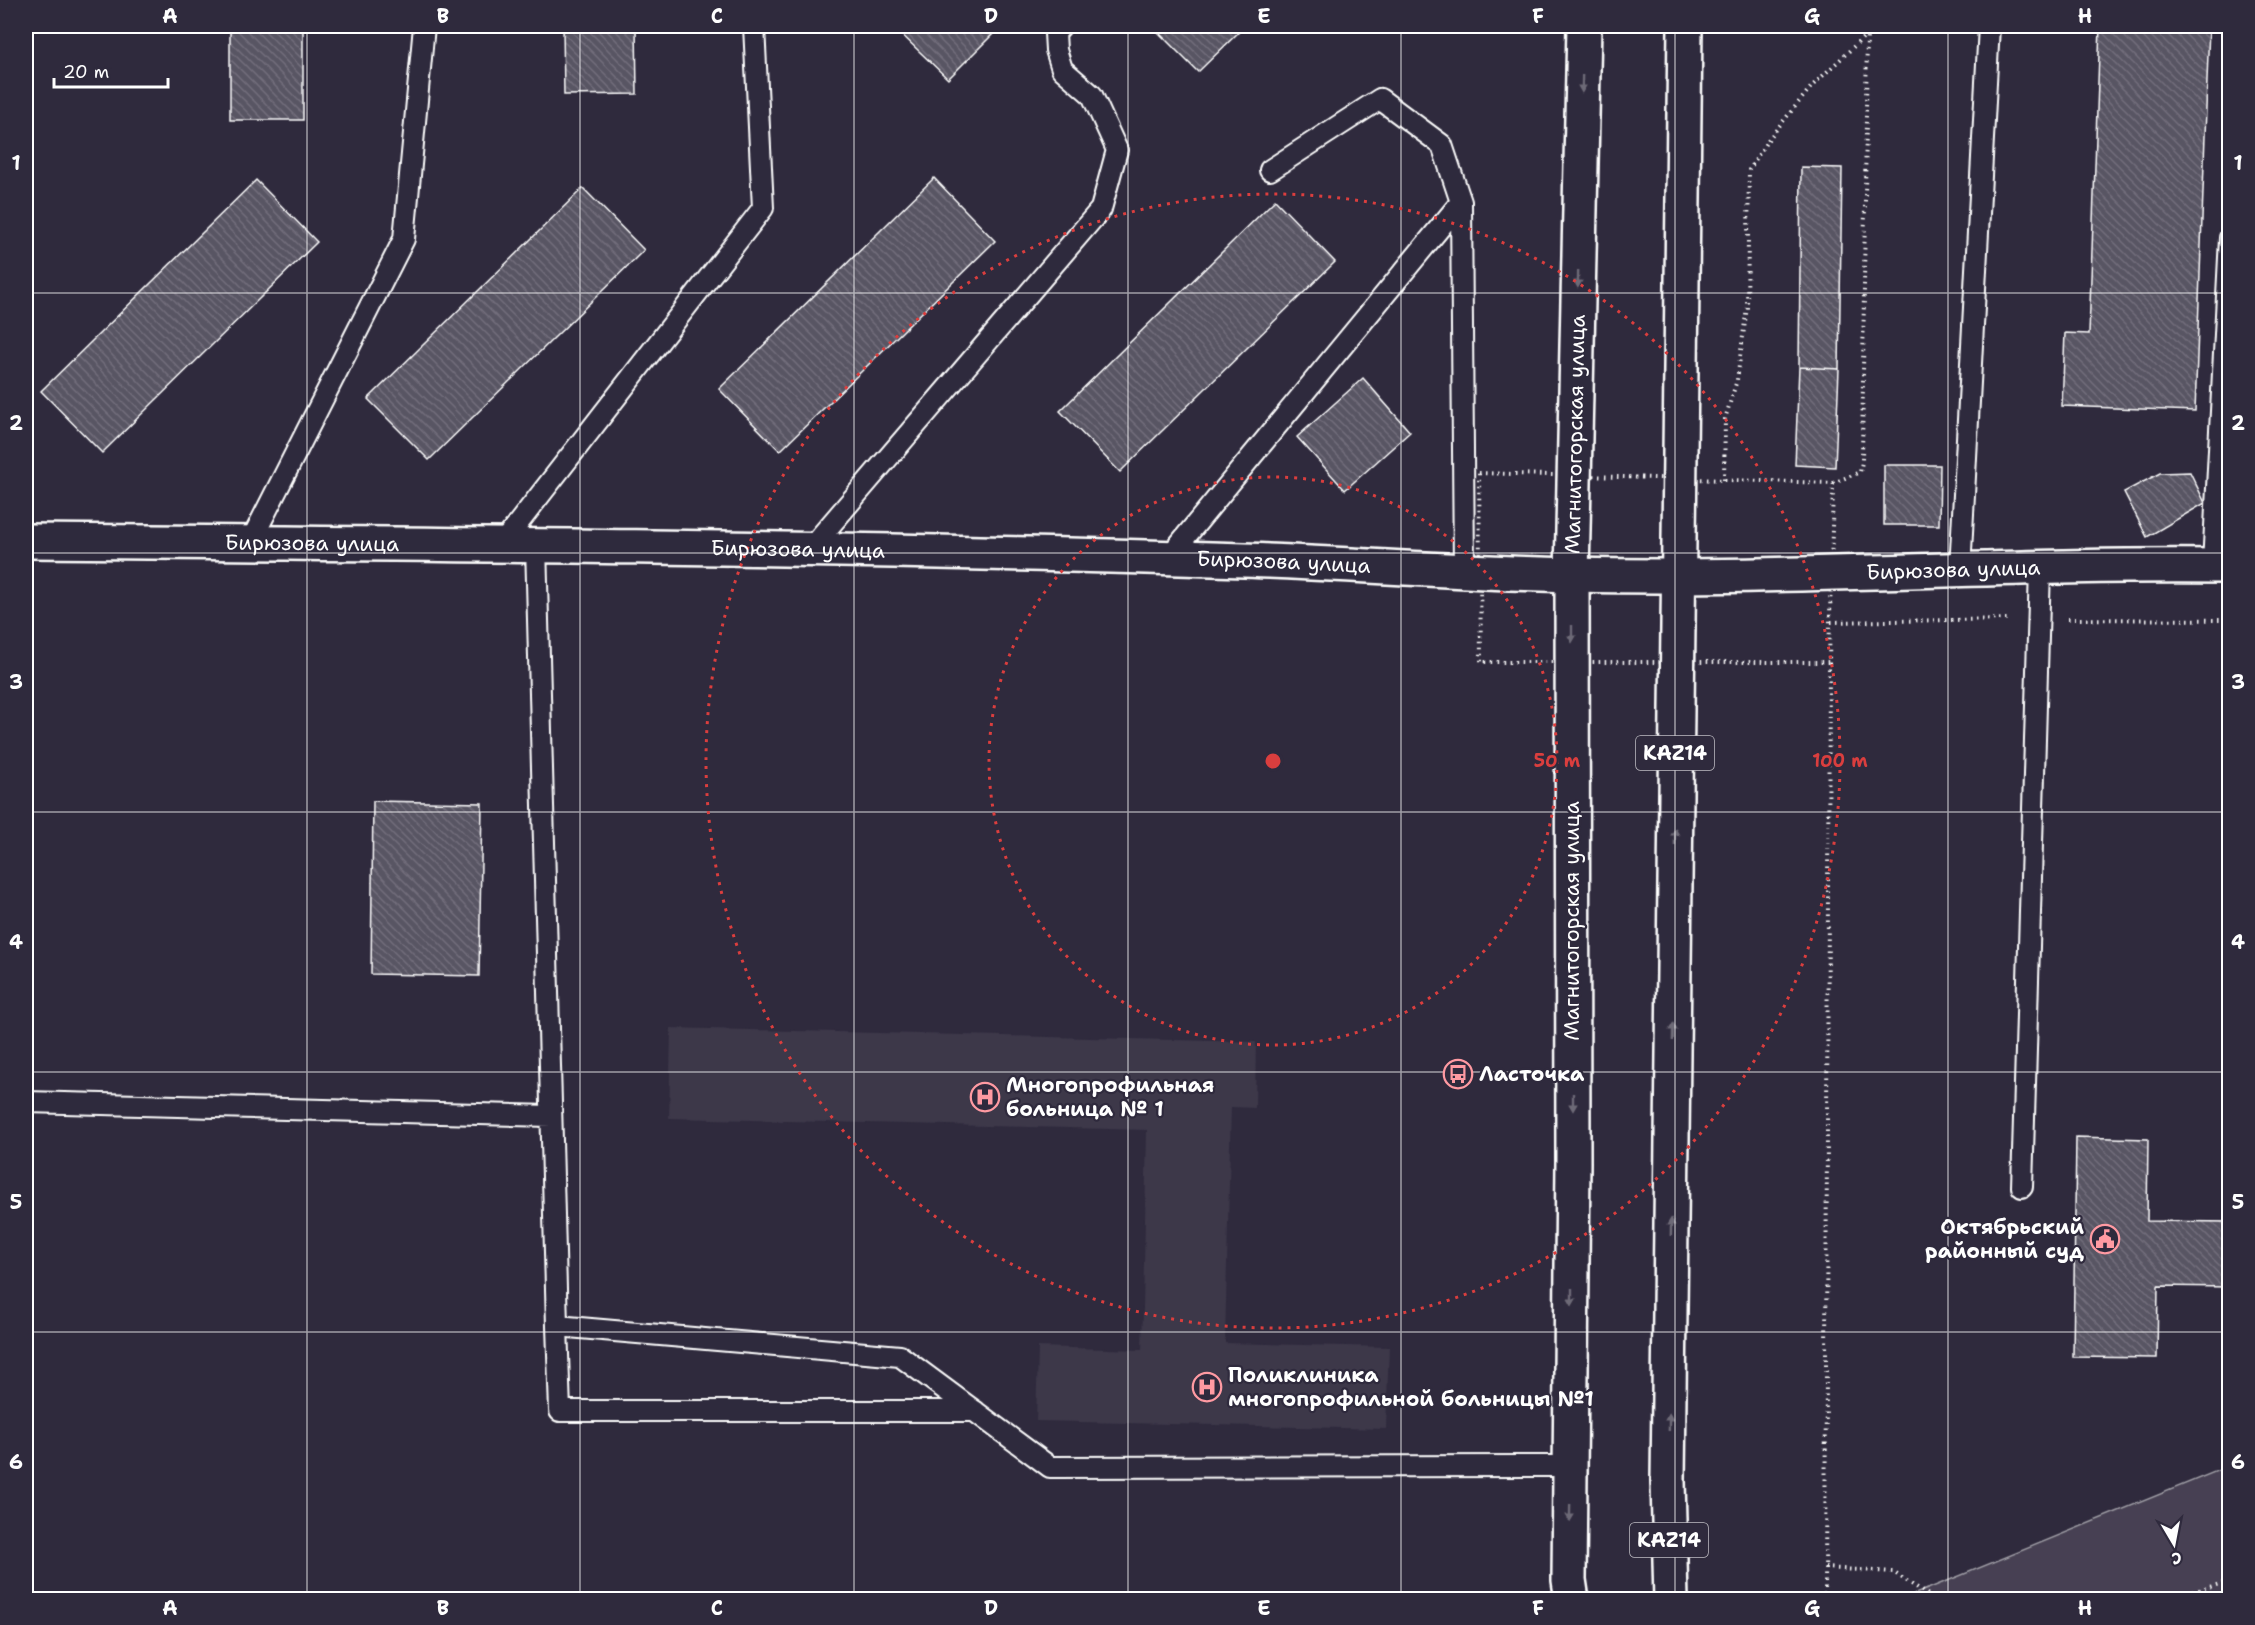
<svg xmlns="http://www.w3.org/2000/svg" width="2255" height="1625" font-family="'Shantell Sans',sans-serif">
	<defs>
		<pattern id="building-back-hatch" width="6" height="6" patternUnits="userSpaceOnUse" patternTransform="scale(1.5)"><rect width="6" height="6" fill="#595564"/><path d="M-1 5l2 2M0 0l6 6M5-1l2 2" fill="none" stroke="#726e7b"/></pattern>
	</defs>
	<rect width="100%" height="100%" fill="#2f2a3d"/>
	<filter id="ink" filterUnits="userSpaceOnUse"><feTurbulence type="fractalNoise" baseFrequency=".0167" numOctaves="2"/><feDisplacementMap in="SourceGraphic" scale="12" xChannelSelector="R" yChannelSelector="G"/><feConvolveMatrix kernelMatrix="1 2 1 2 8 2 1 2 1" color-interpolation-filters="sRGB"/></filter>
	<g filter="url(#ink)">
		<path fill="#3c3749" d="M671,1028L1256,1042L1255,1108L1231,1107L1225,1343L1389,1347L1386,1429L1036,1421L1038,1347L1142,1350L1147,1130L669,1118Z"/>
		<path fill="#464152" stroke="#a2a0a8" stroke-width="1.5" d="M2229,1466V1599H1903Z"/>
		<path fill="url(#building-back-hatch)" stroke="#fff" stroke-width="1.5" d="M230,26H303V120H230Z
			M563,26H636L637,94L564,95Z
			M893,26H1001L948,79Z
			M1152,26H1245L1198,72Z
			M2100,26H2209L2195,411L2062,406L2065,333L2089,334Z
			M1801,167L1842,168L1839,369L1799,367Z
			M934,178L995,241L780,451L719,389Z
			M256,180L317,242L102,453L41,391Z
			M583,188L644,250L429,460L368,399Z
			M1275,200L1335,262L1120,472L1060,411Z
			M1799,367L1839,369L1835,467L1795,465Z
			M1363,378L1410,432L1345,490L1297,437Z
			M1884,465H1940L1939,525H1884Z
			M2190,472L2205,503L2147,537L2124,492L2160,473Z
			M373,801L482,803L479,976L371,974Z
			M2076,1137L2148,1139L2147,1221L2230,1222V1287L2158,1286L2157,1358L2073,1357Z
			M1389,1597V1600H1330V1598Z"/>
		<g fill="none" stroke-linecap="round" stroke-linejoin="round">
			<g stroke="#fff" stroke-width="24">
				<path id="lane" d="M1461,202L1464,571
					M250,543L404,239L424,26
					M502,544L763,208L754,26
					M536,545L557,1326L900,1356L1050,1467L1571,1466
					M809,550L1101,209L1117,150L1092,95L1062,69L1056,50L1055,33L1061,26
					M1168,558L1461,202L1442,145L1380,99L1270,170
					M2213,565L2230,238
					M1960,570L1989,26
					M26,1102L551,1116
					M2022,1187L2040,568
					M557,1326L560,1411H975"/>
			</g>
			<g stroke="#fff" stroke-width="38">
				<g id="secondary">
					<path id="s1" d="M26,541C432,544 838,547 1244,560C1355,564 1465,573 1576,575C1794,580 2012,563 2230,566"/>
				</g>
			</g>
			<g stroke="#fff" stroke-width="38">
				<g id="primary">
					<path id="s2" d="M1572,1600L1569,1580L1573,1162L1572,575L1584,26"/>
					<path d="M1671,1600L1668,1481L1685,26"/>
				</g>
			</g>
			<path stroke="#fff" stroke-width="4" stroke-dasharray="1.5 4.5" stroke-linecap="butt" d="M1479,473L1833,483L1829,662H1481Z
				M1724,480L1725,419L1737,380L1747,307L1749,170L1767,141L1812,86L1867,34
				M1833,483L1860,472L1862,462L1867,26
				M2068,619L2230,620
				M1831,622L2010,619
				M1825,1568L1893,1572L1936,1600
				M1825,1600L1829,662
				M2164,1600L2230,1581"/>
			<use href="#lane" stroke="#2f2a3d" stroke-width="20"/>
			<use href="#secondary" stroke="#2f2a3d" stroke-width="33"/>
			<use href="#primary" stroke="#2f2a3d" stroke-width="33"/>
		</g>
		<defs><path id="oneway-solid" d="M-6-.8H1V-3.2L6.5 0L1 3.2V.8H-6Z" transform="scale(1.5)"/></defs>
		<g fill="#6d6a77">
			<use href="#oneway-solid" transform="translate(1582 84) rotate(91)"/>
			<use href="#oneway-solid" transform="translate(1578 279) rotate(91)"/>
			<use href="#oneway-solid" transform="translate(1572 634) rotate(90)"/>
			<use href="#oneway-solid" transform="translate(1675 837) rotate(-89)"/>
			<use href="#oneway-solid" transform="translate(1673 1032) rotate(-89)"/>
			<use href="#oneway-solid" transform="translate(1573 1102) rotate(90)"/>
			<use href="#oneway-solid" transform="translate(1671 1227) rotate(-89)"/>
			<use href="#oneway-solid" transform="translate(1572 1297) rotate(90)"/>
			<use href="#oneway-solid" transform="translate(1669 1422) rotate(-89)"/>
			<use href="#oneway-solid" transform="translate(1570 1513) rotate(91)"/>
		</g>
	</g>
	<path fill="none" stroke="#fff" stroke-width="1.5" stroke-opacity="0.55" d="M307,26V1600M580,26V1600M854,26V1600M1128,26V1600M1401,26V1600M1675,26V1600M1948,26V1600M26,293H2230M26,553H2230M26,812H2230M26,1072H2230M26,1332H2230"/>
	<g fill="none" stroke="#da3e3e" stroke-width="3" stroke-dasharray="3 6">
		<circle cx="1273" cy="761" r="284"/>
		<circle cx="1273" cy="761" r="567"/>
	</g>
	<defs>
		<g id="bus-ring" transform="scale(1.5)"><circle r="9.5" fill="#2f2a3d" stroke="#ff9aa2" stroke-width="1.5"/><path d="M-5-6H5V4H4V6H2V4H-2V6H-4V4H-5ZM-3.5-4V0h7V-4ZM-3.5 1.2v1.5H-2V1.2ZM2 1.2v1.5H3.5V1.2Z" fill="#ff9aa2"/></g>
		<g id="hospital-ring" transform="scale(1.5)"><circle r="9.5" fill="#2f2a3d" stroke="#ff9aa2" stroke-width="1.5"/><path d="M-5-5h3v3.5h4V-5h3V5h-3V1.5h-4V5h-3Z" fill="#ff9aa2"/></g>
		<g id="civic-ring" transform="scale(1.5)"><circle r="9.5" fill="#2f2a3d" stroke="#ff9aa2" stroke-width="1.5"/><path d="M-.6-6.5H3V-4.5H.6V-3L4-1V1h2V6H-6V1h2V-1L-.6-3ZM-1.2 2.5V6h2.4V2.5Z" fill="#ff9aa2"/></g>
	</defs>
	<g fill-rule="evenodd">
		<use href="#bus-ring" x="1458" y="1074"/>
		<use href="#hospital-ring" x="985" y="1097"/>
		<use href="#civic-ring" x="2105" y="1239"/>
		<use href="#hospital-ring" x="1207" y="1387"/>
	</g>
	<g text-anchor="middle" stroke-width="4.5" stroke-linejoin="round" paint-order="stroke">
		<g fill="#2f2a3d" stroke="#c1bfc5" stroke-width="1.5">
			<rect x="1636" y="736" width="78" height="34" rx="4.5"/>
			<rect x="1630" y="1523" width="78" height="34" rx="4.5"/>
		</g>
		<g font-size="20" font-weight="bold" fill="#fff">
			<text x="1675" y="760">KAZ14</text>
			<text x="1669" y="1547">KAZ14</text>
		</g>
		<g font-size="21" fill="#fff" stroke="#2f2a3d">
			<text dy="7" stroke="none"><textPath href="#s2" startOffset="1166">Магнитогорская улица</textPath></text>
			<text dy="7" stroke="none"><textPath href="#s1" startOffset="286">Бирюзова улица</textPath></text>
			<text dy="7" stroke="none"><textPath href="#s1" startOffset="772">Бирюзова улица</textPath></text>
			<text dy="7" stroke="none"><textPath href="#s1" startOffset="1258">Бирюзова улица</textPath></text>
			<text dy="7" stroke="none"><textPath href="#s1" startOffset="1928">Бирюзова улица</textPath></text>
			<text transform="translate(1572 921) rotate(-90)" y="7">Магнитогорская улица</text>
		</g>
		<g font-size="21" font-weight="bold" fill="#fff" stroke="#2f2a3d" text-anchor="start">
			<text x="1479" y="1081">Ласточка</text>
			<text x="1006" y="1092">Многопрофильная<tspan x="1006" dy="24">больница № 1</tspan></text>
			<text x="2084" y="1234" text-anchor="end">Октябрьский<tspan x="2084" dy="24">районный суд</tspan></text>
			<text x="1228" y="1382">Поликлиника<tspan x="1228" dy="24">многопрофильной больницы №1</tspan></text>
		</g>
	</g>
	<circle cx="1273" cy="761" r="9" fill="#da3e3e" stroke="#2f2a3d" stroke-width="3"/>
	<g font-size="18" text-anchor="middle" font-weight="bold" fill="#da3e3e" stroke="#2f2a3d" stroke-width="4.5" stroke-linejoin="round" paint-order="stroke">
		<text x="1557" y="767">50 m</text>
		<text x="1840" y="767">100 m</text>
	</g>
	<rect width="2255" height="1625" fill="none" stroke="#2f2a3d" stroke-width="66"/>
	<g transform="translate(2174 1544) rotate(170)" stroke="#2f2a3d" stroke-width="4.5" paint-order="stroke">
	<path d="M0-4.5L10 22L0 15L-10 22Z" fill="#ffffff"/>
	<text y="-9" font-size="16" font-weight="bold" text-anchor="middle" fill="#ffffff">С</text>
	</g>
	<path d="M54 78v9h114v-9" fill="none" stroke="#ffffff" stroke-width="3"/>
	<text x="63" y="78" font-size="18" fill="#ffffff" stroke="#2f2a3d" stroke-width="4.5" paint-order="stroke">20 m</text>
	<rect x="33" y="33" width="2189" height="1559" fill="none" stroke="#fff" stroke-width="2"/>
	<g font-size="20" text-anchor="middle" font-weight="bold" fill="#fff">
		<text x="170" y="23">A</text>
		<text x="443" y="23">B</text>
		<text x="717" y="23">C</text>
		<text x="991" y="23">D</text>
		<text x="1264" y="23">E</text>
		<text x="1538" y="23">F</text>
		<text x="1812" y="23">G</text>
		<text x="2085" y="23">H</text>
		<text x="16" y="170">1</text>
		<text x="2238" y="170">1</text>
		<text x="16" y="430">2</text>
		<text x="2238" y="430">2</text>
		<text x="16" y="689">3</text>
		<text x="2238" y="689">3</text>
		<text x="16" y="949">4</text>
		<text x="2238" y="949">4</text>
		<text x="16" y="1209">5</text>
		<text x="2238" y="1209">5</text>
		<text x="16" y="1469">6</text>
		<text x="2238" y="1469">6</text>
		<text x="170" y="1615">A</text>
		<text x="443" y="1615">B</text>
		<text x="717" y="1615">C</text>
		<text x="991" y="1615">D</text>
		<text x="1264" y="1615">E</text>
		<text x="1538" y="1615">F</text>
		<text x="1812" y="1615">G</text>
		<text x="2085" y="1615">H</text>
	</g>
</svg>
